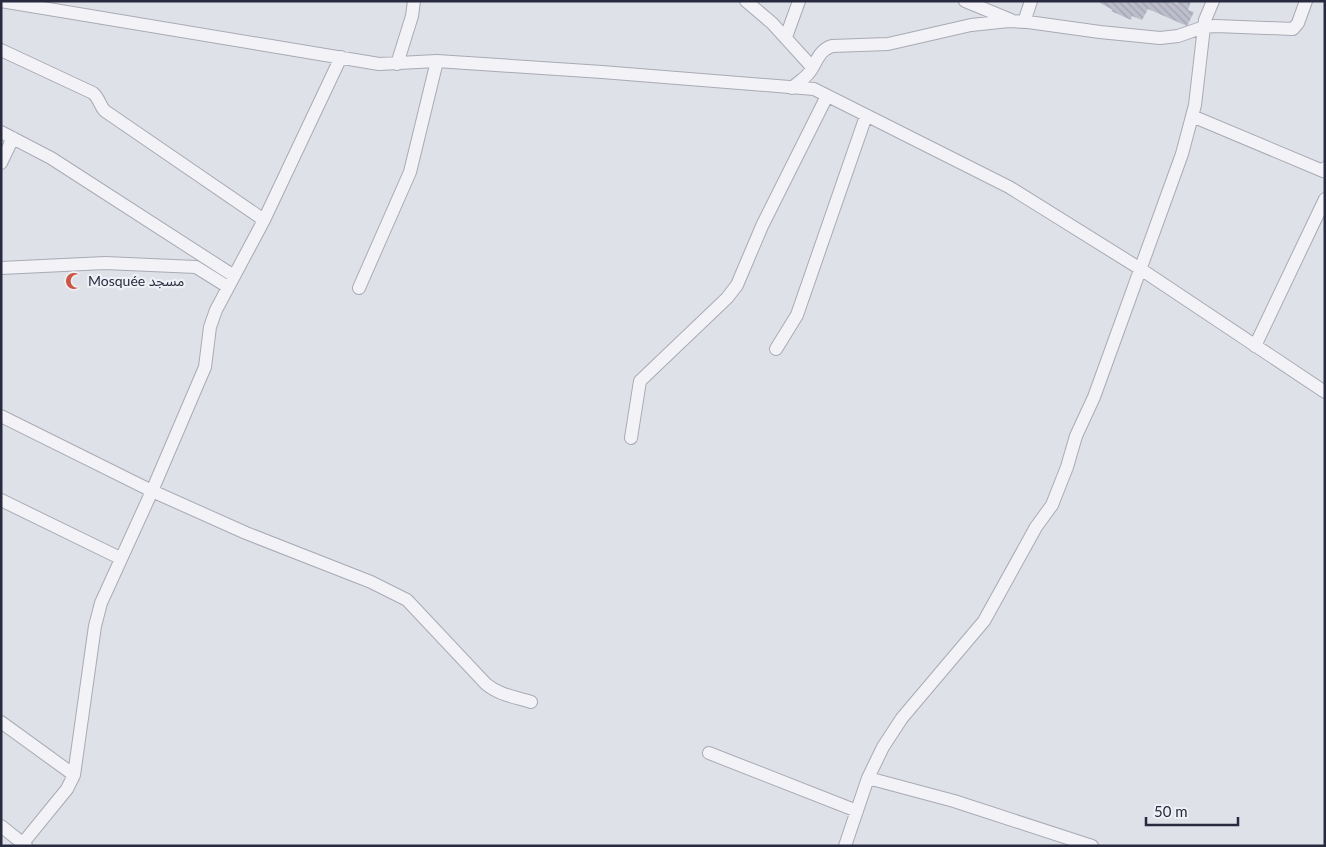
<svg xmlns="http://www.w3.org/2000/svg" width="1326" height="847" font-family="Lato,'Noto Sans Arabic',sans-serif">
	<defs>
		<pattern id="building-back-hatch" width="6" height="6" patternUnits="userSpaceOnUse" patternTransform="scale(1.25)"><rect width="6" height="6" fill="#bdbecb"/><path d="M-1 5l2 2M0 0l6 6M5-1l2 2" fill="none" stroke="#a2a3af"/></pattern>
	</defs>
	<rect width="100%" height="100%" fill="#dfe1e8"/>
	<path fill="url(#building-back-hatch)" d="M1101,1H1169L1177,4L1178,1H1191L1188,10L1194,12L1187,26L1148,9L1142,20L1132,16L1131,20L1111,11L1113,10L1100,3Z"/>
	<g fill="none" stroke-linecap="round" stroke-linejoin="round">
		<g stroke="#a8aab5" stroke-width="14">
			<path id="street" d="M1,1L379,64L437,61L602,72L814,89L1009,187L1139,268L1325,392
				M746,1L772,23L812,67
				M965,1L1011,20
				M1213,1L1205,20L1204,27L1216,26L1293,29L1298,23L1306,1
				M1024,22L1031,1
				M786,37L799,1
				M1,50L93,93C99,98 100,106 105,111L264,220
				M397,64L412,16L414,1
				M792,88C797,83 804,79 808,74C817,64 817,51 832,46L888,44L971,25L1009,21L1028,22L1100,32L1160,38L1178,36L1204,27L1195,105L1182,154L1094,397L1076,436L1067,467L1052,505L1036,527L984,621L902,718L883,747L868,778L845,846
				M1192,116L1323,171L1325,168
				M1,132L51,158L234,276
				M1,163L13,138
				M1,268L105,263L196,267L228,287
				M359,288L410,172L437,61
				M1255,346L1325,199
				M776,349L797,315L866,116
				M1,416L152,491L246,533L371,582L407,600L486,684C499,695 515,697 531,702
				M631,438L640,381L727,298L737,285L762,226L827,96
				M1,500L120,558
				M1,722L74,775
				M709,753L857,811
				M868,778L954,801L1092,846
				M1,826L26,846
				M23,843L67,789L74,775L95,626L101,603L152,491L205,367L210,327L216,310L264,220L341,57"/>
		</g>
		<use href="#street" stroke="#f2f2f7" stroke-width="12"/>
	</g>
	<defs>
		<g id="mosque-bare" transform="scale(1.35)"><path d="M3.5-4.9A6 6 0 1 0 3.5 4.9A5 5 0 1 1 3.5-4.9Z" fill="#cd5545" stroke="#eff0f6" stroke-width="2.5" paint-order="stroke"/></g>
	</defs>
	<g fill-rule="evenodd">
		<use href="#mosque-bare" x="74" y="281"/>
	</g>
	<g text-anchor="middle" stroke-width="4.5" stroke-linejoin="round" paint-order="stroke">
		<g font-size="14" fill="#282b3f" stroke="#eff0f6" text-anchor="start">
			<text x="88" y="286">Mosquée مسجد</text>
		</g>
	</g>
	<rect width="1326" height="847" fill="none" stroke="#282b3f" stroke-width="5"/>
	<path d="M1146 817v8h92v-8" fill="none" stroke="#282b3f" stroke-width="2.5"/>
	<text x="1154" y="817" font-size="15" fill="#282b3f" stroke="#eff0f6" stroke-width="4" paint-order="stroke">50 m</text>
</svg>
